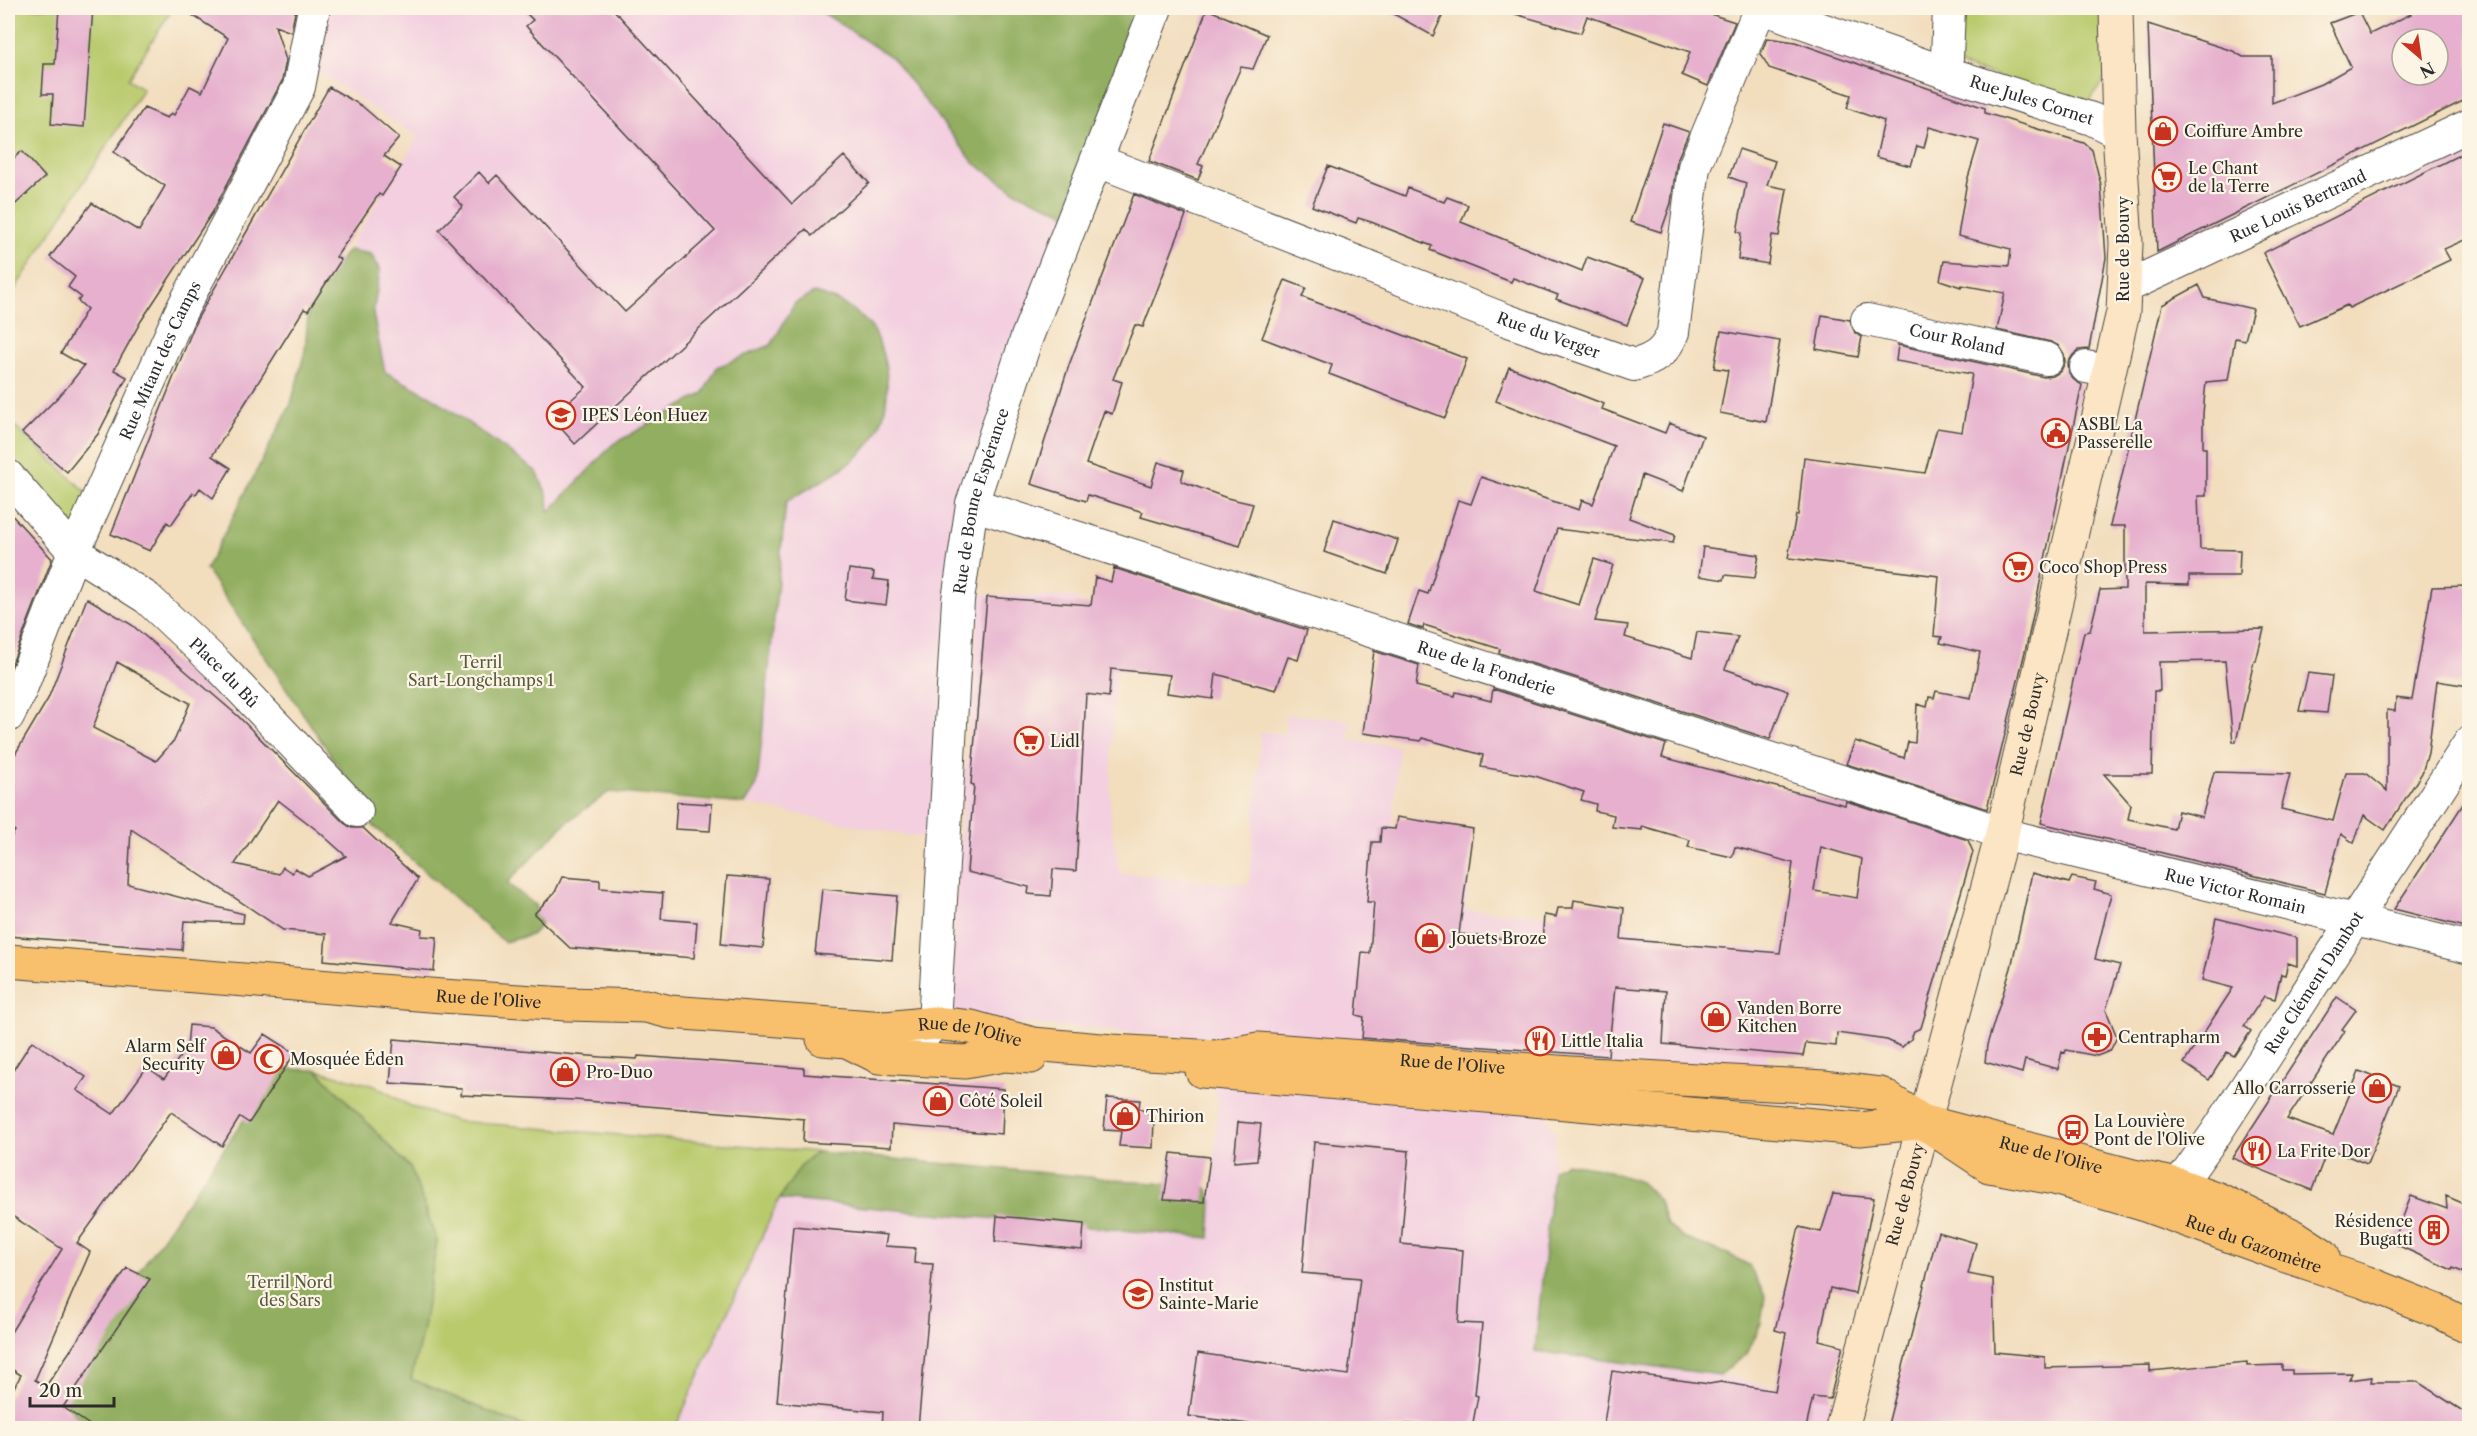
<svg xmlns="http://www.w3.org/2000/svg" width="2477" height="1436" font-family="'Libre Caslon Text',serif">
	<rect width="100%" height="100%" fill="#fcf5e5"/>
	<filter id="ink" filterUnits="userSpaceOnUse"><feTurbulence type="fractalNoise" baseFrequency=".0167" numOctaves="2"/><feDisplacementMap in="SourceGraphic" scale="12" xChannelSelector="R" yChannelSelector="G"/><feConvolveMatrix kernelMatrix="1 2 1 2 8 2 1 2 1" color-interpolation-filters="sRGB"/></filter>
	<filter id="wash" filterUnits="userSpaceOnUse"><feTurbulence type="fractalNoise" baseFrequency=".008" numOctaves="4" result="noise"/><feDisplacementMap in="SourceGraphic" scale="24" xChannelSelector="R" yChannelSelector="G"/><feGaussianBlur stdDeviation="1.35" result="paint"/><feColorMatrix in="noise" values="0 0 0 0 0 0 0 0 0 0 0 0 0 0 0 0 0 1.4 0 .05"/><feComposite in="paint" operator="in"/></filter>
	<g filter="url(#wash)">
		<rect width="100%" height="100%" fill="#f2ddbd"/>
		<path fill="#f3cfe0" d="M314,8H816L892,58L974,163L1075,217L972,504L946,839L917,837L745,804L757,784L786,502L816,483L877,431L888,399L887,366L795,303L771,345L717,367L703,394L613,444L549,513L432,397L385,372L373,314L380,271L371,254L348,250L418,137L304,63Z
			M979,594L1079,598L1072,666L1116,671L1110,791L1111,824L1120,873L1249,885L1261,732L1285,734L1286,714L1350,720L1348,740L1399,746L1392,828L1473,836L1466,910L1556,916L1557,907L1572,908L1574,900L1625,908L1626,927L1660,934L1674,942L1775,950L1765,1082L965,1019L954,1014L948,1002Z
			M1208,1072L1535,1098L1556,1134L1536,1351L1720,1375L1849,1403L1842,1428H675L779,1199L1209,1237L1218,1103Z"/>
		<path fill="#b9ca6d" stroke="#727a4c" stroke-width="1.5" d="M8,8H173L128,79L143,89L8,300Z
			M1961,8H2105L2109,72L2089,102L1958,65Z
			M8,420L97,502L74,552L8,476Z
			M317,1070L375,1086L412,1107L456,1121L818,1152L803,1163L779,1199L675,1428H528L411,1379L422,1333L437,1241L411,1169Z"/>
		<path fill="#92ae60" stroke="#5e6c46" stroke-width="1.5" d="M816,8H1156L1075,217L1018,193L974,163L892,58Z
			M348,250L371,254L380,271L373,314L385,372L432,397L537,472L548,497L549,512L613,444L703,394L717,367L771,345L795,303L814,293C838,299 856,309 872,328C877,333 879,342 881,349C892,381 889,421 866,448C848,469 810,487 786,502L757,785L745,804L609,792L565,824L507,883L535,905L541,925L531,935L504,942L357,811L363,803L206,569L291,404L305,351L309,303Z
			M279,1069L317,1070L411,1169L437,1241L422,1333L411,1379L528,1428H92L73,1413L62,1397L78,1360Z
			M818,1152L1207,1188L1212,1201L1210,1238L779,1199L803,1163Z
			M1565,1163L1600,1168L1640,1182L1658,1199L1667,1225L1683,1238L1728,1254L1749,1265L1765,1296L1761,1323L1747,1354L1720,1375L1535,1351L1553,1170Z"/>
		<g id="blocks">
			<path fill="#e6b0ce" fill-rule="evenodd" d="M59,8H93L84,127L51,124L53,94H42L44,64H55Z
				M181,8H296L291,32L275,26L286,60L282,81L212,213L141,321L114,370L127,377L98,434L67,472L22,433L64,391L84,366L61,353L87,309L78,301L81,297L68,287L75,277L50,257L92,203L139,231L165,186L114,152L144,108L167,118L171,113L174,115L190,86L202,92L228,38Z
				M521,8H612L792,204L844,156L869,183L812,236L806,229L575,444L551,417L586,387L439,230L463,206L454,197L479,172L489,183L497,175L625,312L715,231L526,26L533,20Z
				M1383,8H1446L1433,36Z
				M1516,8H1692L1735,22L1708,86L1682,75L1690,52L1587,16L1581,33L1515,14Z
				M2408,8H2469V98L2157,252L2148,24L2233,51L2243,57H2272V103L2321,84L2351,67L2330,23L2359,12L2370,34L2411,14ZM2402,39H2438V75H2402Z
				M1207,9L1267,35L1253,69L1241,67L1198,164L1203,166L1198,180L1149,161Z
				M1767,38L1795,42L1985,108V113L2084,143L2092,150L2101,185L2106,258L2089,349L2079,350L2073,355L2068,363L2069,374L2074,380L2082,385L2028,639L1987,809L1846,764L1855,741L1904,758L1908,742L1915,743L1917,704L1927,707L1929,697L1934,698L1936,691L1971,698L1980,652L1940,643L1942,637L1934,636L1939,576L1788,558L1796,515H1798L1804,457L1925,473L1937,428L1962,432L1972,374L1896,361L1898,345L2044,377L2053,376L2061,371L2065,362L2064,354L2059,346L2051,342L1997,330L2005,293L1962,285L1961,287L1940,280L1944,261L2009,266L2011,249L1958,236L1967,181L1979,141L1929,127L1924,148L1917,146L1911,166L1876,157L1884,121L1847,108L1851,95L1769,68L1761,54Z
				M329,87L362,106L399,138L384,156L401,167L382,196L379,194L336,257L341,260L308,311L304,309L212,456L231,468L213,498L200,488L196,494L193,493L171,525L167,522L150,551L111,534L196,321Z
				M1663,123L1689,132L1677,160L1671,203L1661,232L1630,222Z
				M1739,149L1775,161L1767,185L1787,189L1779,236L1772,235L1768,264L1738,259L1741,233L1737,232L1746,183L1729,177Z
				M2469,150V238L2444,249L2450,260L2349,308L2347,305L2300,326L2263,253Z
				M22,151L45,177L8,211V163Z
				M1328,166L1405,196L1408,188L1444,202L1447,197L1468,205L1461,222L1582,271L1587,257L1645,278L1627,325L1556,299L1558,295L1513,278L1511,282L1430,250L1432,246L1371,222L1358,218L1356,223L1312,206Z
				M1134,194L1186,215L1143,327L1135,325L1113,379L1122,382L1112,414L1104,411L1086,464L1151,486L1158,462L1184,470L1181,481L1227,498L1253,504L1240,546L1141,517L1143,512L1088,495L1086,501L1031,484L1069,365Z
				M1285,280L1306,288L1302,297L1467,359L1445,418L1329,374L1332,365L1262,338Z
				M2199,285L2205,298L2253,309L2245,340L2235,338L2228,380L2206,382L2203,413V448H2206V496H2198L2200,549L2240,550L2239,576H2189V585L2145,584V631L2264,629L2256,661H2254L2236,742H2233L2225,661L2159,662L2160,691H2154L2152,774H2104L2131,805L2128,819L2174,829L2178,811L2202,817L2214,772L2290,774L2281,809L2333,821L2346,773H2365L2387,791V710L2395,711L2396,698L2412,700L2432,587L2469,586V686L2437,681L2428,753L2422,773L2385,830L2364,815L2354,843L2341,834L2325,893L2041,823L2084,632L2090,631L2100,590L2125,589V526H2110L2162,305Z
				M1822,315L1850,320L1855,333L1862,337L1858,357L1816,349Z
				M1721,331L1780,341L1766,422L1720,413L1728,370L1714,368Z
				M1509,367L1604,404L1602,409L1665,433L1669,423L1703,436L1683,491L1642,475L1629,518L1675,535L1673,543L1557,529L1536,591L1579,605L1594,559L1613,565L1595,621L1628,625L1625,637L1692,658L1697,632L1738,637L1725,669L1788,691L1770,739L1499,653L1500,649L1424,625L1423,629L1408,624L1419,591L1428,594L1458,500L1471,504L1481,477L1579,510L1582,500L1593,504L1614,446L1496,401Z
				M8,511L52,559L8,674Z
				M1334,519L1398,540L1387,574L1324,552Z
				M1703,547L1759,555L1755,578L1725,575L1724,580L1699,576Z
				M1114,568L1307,630L1298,660L1288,657L1276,690L1216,674L1213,699L1167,693L1170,675L1111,669L1109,697L1086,694L1076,871L1053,869L1051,896L1028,894L1029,887L967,872L974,785L971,784L987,597L1091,605L1095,577L1111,582Z
				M849,569L874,572L873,579L889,581L886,605L845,600Z
				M87,598L132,625L238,716L344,823L352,828H363L418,879L392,922L422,929L421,936L437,937L434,971L324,960L326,934L283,930L131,829L128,884L244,914L243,923L184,921L182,950L8,936V842L15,831L8,826V766L48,699ZM117,662L190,703L175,739L156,761L93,728ZM278,800L318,831L346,856L308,876L295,868L292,873L283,867L279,874L235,864Z
				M1374,651L1419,665L1416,686L1455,696L1456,692L1491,701L1493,689L1666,744L1662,757L1845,805L1846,801L1968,840L1973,852L1921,1028L1914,1031L1911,1039L1902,1047L1887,1040L1837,1033L1836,1046L1806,1043L1803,1056L1663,1044L1666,991L1615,987L1608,1056L1362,1038L1364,1017L1356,1015L1362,952L1370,953L1374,902H1367L1372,842H1380L1381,828L1395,829L1397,817L1473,829L1459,934L1542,943L1544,915L1556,917L1558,908H1573L1574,900L1624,908L1621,939L1780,953L1793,863L1735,847L1732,857L1688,847L1690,840L1642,826V830L1612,827L1614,815L1595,811L1596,804L1581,800L1584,792L1535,776L1481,767L1483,755L1422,738L1421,741L1363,733ZM1821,847L1862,859L1857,898L1814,891Z
				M2308,673L2332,676L2327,713L2299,711Z
				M2469,795V928L2394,909L2434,849Z
				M677,802L712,804L710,831L675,829Z
				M2032,873L2069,883L2072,877L2096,882L2094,889L2111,894L2095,959L2120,965L2106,1010L2117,1037L2110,1051L2097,1056L2066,1050L2065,1053L2062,1052L2058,1069L2025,1060L2022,1073L1985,1062L1987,1045L2011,968Z
				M727,876L769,879L763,948L721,944Z
				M562,877L600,880V888L663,893L661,919L697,922L694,958L570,948L534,914L555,892Z
				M822,889L897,896L892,960L815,954Z
				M2216,918L2297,938V966L2288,963L2285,975L2281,974L2275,999L2264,996L2244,1026L2251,1031L2234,1056L2227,1052L2209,1080L2184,1063L2233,988L2202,980Z
				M2337,997L2356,1010L2342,1029L2345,1031L2287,1119L2333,1135L2359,1071L2399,1086L2367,1164L2328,1148L2312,1190L2232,1158Z
				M189,1025L211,1027L251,1053L265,1034L295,1053L249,1123L240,1117L222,1146L171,1112L77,1243L90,1252L35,1380L46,1386L127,1268L150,1279L63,1407L94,1428H8V1398L21,1375L8,1367V1337L62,1249L8,1213V1078L32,1041L86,1077L77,1090L113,1114L147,1067L164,1079L187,1047Z
				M394,1039L601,1057L637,1059L638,1056L804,1068V1074L1004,1089L1002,1134L892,1125L891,1147L803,1142L804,1119L574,1100L461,1095L462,1088L390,1083Z
				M1107,1098L1140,1100L1139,1108L1154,1118L1153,1148L1119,1146L1121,1131L1104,1130Z
				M1238,1122L1261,1124L1257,1160L1234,1162Z
				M1314,1142L1409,1151L1401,1244L1463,1250L1458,1323L1482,1324L1475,1395L1478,1396L1472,1428L1406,1424L1405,1428H1279L1189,1416L1198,1353L1348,1375L1360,1278L1302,1273Z
				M1171,1153L1210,1157L1204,1202L1164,1200Z
				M1833,1194L1874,1198L1855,1294L1830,1288L1819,1340L1843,1346L1830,1399L1813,1397L1806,1428H1639L1604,1423L1612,1371L1709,1384L1721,1382L1775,1391L1786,1333L1775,1330L1799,1227L1821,1232Z
				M2411,1196L2447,1209L2446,1196L2469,1206V1275L2453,1268L2452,1270L2393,1243Z
				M997,1216L1084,1224L1082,1250L995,1241Z
				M793,1226L887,1235L885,1246L915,1248L914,1263L933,1264L918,1428H882L883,1412L777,1402Z
				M1938,1232L1976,1243L1968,1274L1993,1279L1995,1352L2045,1357V1368L2150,1365V1371L2247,1362V1366L2282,1365V1370H2292V1374L2352,1373L2349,1380L2372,1377L2371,1382H2418L2469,1415V1428H1887Z"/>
		</g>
	</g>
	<g filter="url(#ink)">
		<use href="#blocks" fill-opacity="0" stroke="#494641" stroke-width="1.5"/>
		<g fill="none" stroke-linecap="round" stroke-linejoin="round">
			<g stroke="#494641" stroke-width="34">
				<g id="street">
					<path id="s1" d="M1762,8L1944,72L2092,119L2119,133"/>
					<path d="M1944,72L1947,58L1949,8"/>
					<path id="s2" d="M1098,161L1506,320L1634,365C1654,360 1666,352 1673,332L1694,167L1760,8"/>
					<path id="s3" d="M2126,287L2470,125"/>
					<path id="s4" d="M1867,320L2047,359"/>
					<path d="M2086,367L2109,371"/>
					<path id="s5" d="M8,476L74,552L147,598L218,665L357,811"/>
					<path id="s6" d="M972,504L1976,824L2002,834L2470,948"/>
					<path id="s7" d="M8,716L19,694L74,552L180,313L299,87L314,8"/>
					<path id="s8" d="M876,1044C909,1045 913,1051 934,1023L958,600L972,504L1027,337L1156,8"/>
					<path id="s9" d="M2158,1196L2179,1185L2216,1133L2470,742"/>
				</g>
			</g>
			<g stroke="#494641" stroke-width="35">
				<g id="secondary">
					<path id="s10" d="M1842,1428L2002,834L2123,312L2126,243L2119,133L2116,8"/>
				</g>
			</g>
			<g stroke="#494641" stroke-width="35">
				<g id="primary">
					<path id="s11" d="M8,961L442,996L566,1004L646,1006L670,1012L886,1028L934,1023L971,1027L1033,1044L1112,1051L1217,1057L1258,1049L1571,1073L1825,1087L1881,1094L1989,1166L2054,1178L2142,1204L2283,1255L2365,1282L2440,1312L2470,1327"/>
					<path d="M823,1039L847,1041L879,1057L965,1062L1004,1055L1031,1057"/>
					<path id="s12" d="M1202,1071L1860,1129L1925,1122L2133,1176L2179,1185L2218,1199L2294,1236L2323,1255"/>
				</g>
			</g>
			<use href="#street" stroke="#fff" stroke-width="32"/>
			<use href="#secondary" stroke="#fce5c4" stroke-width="33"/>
			<use href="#primary" stroke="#f8bf6c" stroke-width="33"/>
		</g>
	</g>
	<defs>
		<g id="shop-ring" transform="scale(1.5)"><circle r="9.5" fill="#fcf5e5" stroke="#c8321e" stroke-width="1.5"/><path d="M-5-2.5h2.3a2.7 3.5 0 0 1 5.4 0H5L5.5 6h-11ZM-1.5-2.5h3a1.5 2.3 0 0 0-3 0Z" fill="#c8321e"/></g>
		<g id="supermarket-ring" transform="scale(1.5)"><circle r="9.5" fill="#fcf5e5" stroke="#c8321e" stroke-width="1.5"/><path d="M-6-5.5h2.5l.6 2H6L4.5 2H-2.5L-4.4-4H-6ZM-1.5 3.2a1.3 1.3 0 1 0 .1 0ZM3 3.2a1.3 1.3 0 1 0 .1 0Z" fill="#c8321e"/></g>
		<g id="school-ring" transform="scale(1.5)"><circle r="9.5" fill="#fcf5e5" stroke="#c8321e" stroke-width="1.5"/><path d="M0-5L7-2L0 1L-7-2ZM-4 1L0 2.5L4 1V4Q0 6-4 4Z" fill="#c8321e"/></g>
		<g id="civic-ring" transform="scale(1.5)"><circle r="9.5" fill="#fcf5e5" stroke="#c8321e" stroke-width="1.5"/><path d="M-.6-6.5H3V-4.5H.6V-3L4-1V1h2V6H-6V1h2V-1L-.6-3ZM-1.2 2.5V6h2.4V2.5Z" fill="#c8321e"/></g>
		<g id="pharmacy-ring" transform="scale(1.5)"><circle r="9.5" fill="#fcf5e5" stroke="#c8321e" stroke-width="1.5"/><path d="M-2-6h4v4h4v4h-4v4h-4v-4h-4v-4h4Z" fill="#c8321e"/></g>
		<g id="restaurant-ring" transform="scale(1.5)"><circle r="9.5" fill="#fcf5e5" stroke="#c8321e" stroke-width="1.5"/><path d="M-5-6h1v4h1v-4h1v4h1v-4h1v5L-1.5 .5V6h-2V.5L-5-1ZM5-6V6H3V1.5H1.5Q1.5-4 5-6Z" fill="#c8321e"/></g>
		<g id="mosque-ring" transform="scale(1.5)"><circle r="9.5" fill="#fcf5e5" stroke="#c8321e" stroke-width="1.5"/><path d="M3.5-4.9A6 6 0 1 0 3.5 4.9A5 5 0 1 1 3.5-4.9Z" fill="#c8321e"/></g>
		<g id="bus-ring" transform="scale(1.5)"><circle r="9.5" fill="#fcf5e5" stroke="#c8321e" stroke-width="1.5"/><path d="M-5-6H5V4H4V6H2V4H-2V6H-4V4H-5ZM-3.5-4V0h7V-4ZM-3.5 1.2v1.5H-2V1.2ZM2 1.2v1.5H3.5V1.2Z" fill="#c8321e"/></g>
		<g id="building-ring" transform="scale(1.5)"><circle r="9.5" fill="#fcf5e5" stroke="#c8321e" stroke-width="1.5"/><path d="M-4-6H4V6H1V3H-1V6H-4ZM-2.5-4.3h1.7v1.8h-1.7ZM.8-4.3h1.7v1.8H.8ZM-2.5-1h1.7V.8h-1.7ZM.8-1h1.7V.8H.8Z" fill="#c8321e"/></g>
	</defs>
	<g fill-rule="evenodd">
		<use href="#shop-ring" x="2163" y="131"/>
		<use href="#supermarket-ring" x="2167" y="177"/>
		<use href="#school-ring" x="561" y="415"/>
		<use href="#civic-ring" x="2056" y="433"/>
		<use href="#supermarket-ring" x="2018" y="567"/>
		<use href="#supermarket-ring" x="1029" y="741"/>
		<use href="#shop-ring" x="1430" y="938"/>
		<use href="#shop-ring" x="1716" y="1017"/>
		<use href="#pharmacy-ring" x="2097" y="1037"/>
		<use href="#restaurant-ring" x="1540" y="1041"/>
		<use href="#shop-ring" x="226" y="1055"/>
		<use href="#mosque-ring" x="269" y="1059"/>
		<use href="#shop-ring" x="565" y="1072"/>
		<use href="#shop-ring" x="2377" y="1088"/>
		<use href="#shop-ring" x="938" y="1101"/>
		<use href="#shop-ring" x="1125" y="1116"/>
		<use href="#bus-ring" x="2073" y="1130"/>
		<use href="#restaurant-ring" x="2256" y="1151"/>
		<use href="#building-ring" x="2434" y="1230"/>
		<use href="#school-ring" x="1138" y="1294"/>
	</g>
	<g text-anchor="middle" stroke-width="4.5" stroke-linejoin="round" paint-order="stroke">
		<g font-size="16" fill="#2b2b2b" stroke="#fcf5e5">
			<text dy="6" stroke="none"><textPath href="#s1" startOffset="285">Rue Jules Cornet</textPath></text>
			<text dy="6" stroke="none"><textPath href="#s3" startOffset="190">Rue Louis Bertrand</textPath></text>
			<text transform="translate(2123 249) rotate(-90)" y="6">Rue de Bouvy</text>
			<text dy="6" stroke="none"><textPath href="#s2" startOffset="483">Rue du Verger</textPath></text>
			<text dy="6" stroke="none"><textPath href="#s4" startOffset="92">Cour Roland</textPath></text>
			<text dy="6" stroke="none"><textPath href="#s7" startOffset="387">Rue Mitant des Camps</textPath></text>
			<text dy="6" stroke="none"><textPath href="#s8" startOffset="592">Rue de Bonne Espérance</textPath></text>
			<text dy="6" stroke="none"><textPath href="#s6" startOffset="540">Rue de la Fonderie</textPath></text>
			<text dy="6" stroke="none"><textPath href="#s5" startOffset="294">Place du Bû</textPath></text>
			<text dy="6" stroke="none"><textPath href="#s10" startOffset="728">Rue de Bouvy</textPath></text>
			<text dy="6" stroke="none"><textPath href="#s6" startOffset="1322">Rue Victor Romain</textPath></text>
			<text dy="6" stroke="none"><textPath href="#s9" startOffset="267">Rue Clément Dambot</textPath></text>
			<text dy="6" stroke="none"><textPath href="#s11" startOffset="482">Rue de l'Olive</textPath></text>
			<text dy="6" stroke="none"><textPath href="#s11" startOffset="966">Rue de l'Olive</textPath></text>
			<text dy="6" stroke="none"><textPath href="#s11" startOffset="1452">Rue de l'Olive</textPath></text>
			<text dy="6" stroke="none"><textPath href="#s12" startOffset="856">Rue de l'Olive</textPath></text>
			<text dy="6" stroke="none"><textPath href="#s10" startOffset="242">Rue de Bouvy</textPath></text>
			<text dy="6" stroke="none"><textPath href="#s11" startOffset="2288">Rue du Gazomètre</textPath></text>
		</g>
		<g font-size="16" fill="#2b2b2b" stroke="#fcf5e5" text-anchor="start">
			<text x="2184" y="137">Coiffure Ambre</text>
			<text x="2188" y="174">Le Chant<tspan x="2188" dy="18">de la Terre</tspan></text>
			<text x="582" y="421">IPES Léon Huez</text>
			<text x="2077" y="430">ASBL La<tspan x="2077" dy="18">Passerelle</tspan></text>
			<text x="2039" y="573">Coco Shop Press</text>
			<text x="1050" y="747">Lidl</text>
			<text x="1451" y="944">Jouets Broze</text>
			<text x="1737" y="1014">Vanden Borre<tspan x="1737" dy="18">Kitchen</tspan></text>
			<text x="2118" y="1043">Centrapharm</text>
			<text x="1561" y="1047">Little Italia</text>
			<text x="205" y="1052" text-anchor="end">Alarm Self<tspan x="205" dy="18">Security</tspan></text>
			<text x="290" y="1065">Mosquée Éden</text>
			<text x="586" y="1078">Pro-Duo</text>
			<text x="2356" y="1094" text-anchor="end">Allo Carrosserie</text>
			<text x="959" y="1107">Côté Soleil</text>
			<text x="1146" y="1122">Thirion</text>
			<text x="2094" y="1127">La Louvière<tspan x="2094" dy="18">Pont de l'Olive</tspan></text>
			<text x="2277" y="1157">La Frite Dor</text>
			<text x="2413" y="1227" text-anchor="end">Résidence<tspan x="2413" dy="18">Bugatti</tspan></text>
			<text x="1159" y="1291">Institut<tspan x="1159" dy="18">Sainte-Marie</tspan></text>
		</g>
		<g font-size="16" fill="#565b3f" stroke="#fcf5e5">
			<text x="481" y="668">Terril<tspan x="481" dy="18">Sart-Longchamps 1</tspan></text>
			<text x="290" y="1288">Terril Nord<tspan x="290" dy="18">des Sars</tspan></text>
		</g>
	</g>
	<rect width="2477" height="1436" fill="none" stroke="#fcf5e5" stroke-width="30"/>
	<g transform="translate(2420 57) rotate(151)"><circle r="28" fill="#fcf5e5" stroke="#a8a49b" stroke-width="1.5"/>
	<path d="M0-4.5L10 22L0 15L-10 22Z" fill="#c8321e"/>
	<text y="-9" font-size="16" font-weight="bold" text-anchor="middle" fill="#2b2b2b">N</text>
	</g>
	<path d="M30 1397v9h84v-9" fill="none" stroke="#2b2b2b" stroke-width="3"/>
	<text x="39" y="1397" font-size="18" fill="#2b2b2b" stroke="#fcf5e5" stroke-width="4.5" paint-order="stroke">20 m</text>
</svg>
